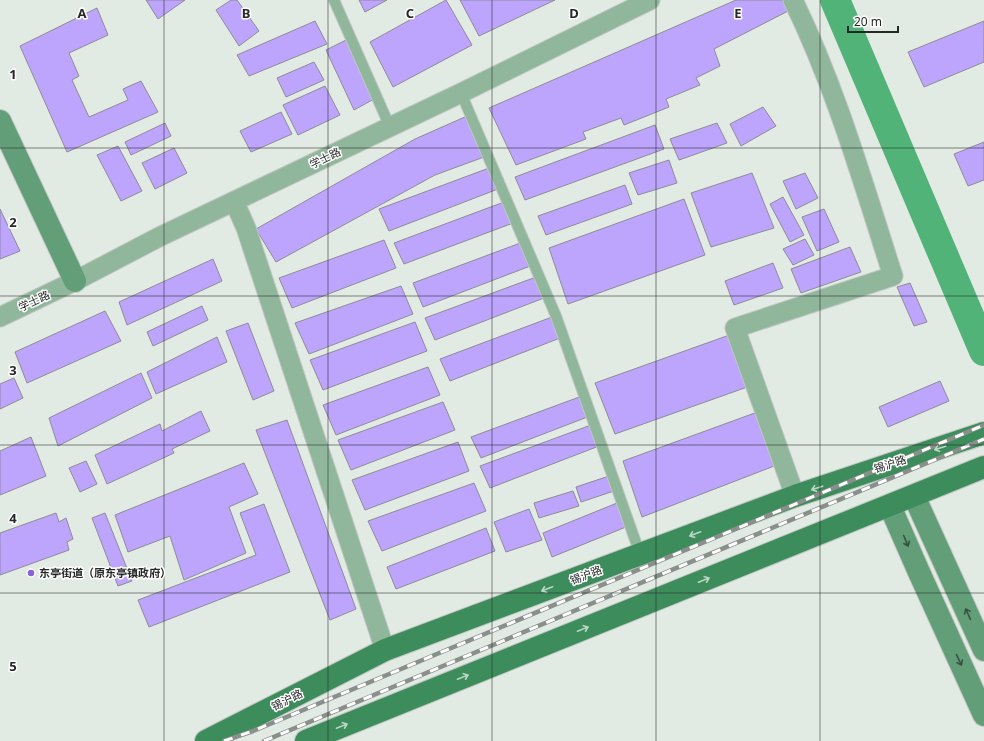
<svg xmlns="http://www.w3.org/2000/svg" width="984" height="741" font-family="'Noto Sans','Noto Sans SC',sans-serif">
	<rect width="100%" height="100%" fill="#e2eae4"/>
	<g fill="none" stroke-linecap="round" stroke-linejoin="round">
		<path stroke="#52b379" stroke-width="30" d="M835,0L984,351"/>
	</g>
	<path fill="#bda5fe" stroke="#8d8c94" d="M146,0H185L158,19Z
		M231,0H237L259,31L239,46L216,10Z
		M359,0H387L365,12Z
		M446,0L472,45L393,87L370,42Z
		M460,0H555L479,36Z
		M736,0H790L794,8L714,49L720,66L696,78L700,85L666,99L669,107L624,125L621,118L583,132L586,139L516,165L489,108Z
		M97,8L108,35L69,53L79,76L72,80L89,117L128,100L123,89L141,81L158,112L67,152L20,46Z
		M315,21L327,44L249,76L237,55Z
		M984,21V62L924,87L908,52Z
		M346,40L374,99L354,110L326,50Z
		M314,62L324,80L286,97L277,78Z
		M325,86L340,115L298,135L283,105Z
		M763,107L776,126L741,146L730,124Z
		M281,112L292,134L251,152L240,131Z
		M467,116L484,157L435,175L276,262L256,229L415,139Z
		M165,123L171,136L131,155L125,142Z
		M717,123L727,143L679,160L670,139Z
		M655,125L664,149L525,200L515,177Z
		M984,142V180L968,186L954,154Z
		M118,146L142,191L121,201L97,155Z
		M174,148L187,173L155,189L142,163Z
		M669,160L677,183L638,195L629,173Z
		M489,168L498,189L389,231L379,209Z
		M752,173L774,228L711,247L691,193Z
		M805,173L818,198L796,209L783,181Z
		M625,185L632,204L546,235L538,216Z
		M783,197L804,235L790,242L770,204Z
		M684,199L705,255L568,304L549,248Z
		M504,202L513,223L404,264L394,243Z
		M0,209L20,251L0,259Z
		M824,209L839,242L817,251L802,217Z
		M805,239L814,255L793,265L783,249Z
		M384,240L396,268L292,308L279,278Z
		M523,242L533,265L423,307L413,283Z
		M850,247L861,272L801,293L791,269Z
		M213,259L222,281L127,325L119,302Z
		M773,263L783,288L734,305L725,281Z
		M536,277L544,298L435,340L425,318Z
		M910,283L927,322L914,326L897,287Z
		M401,286L413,314L309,354L295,323Z
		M202,306L208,320L153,346L147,332Z
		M105,311L121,341L27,383L15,352Z
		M552,317L560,338L450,381L440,359Z
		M415,322L427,351L323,390L310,360Z
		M248,323L274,391L253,400L226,331Z
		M735,333L753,385L615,434L595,383Z
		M217,337L227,362L156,394L147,372Z
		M428,367L440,395L336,435L323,405Z
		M141,373L152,398L58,446L49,418Z
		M14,378L23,398L0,409V384Z
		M940,381L949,401L888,427L879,407Z
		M582,396L590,416L481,458L471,437Z
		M443,402L455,430L351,470L338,440Z
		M763,410L782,463L642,517L623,461Z
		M201,411L210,431L172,449L174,453L107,484L95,455L160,424L162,431Z
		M287,420L356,609L330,620L256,430Z
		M591,425L599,446L490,488L480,466Z
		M31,437L46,476L0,495V451Z
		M458,442L469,471L365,510L352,480Z
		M86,461L97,484L80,492L69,468Z
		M244,463L258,494L229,507L246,553L184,580L170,536L128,552L115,515Z
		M609,476L614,491L581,502L576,487Z
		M474,483L486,511L382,551L368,521Z
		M573,491L579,506L539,518L534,503Z
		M617,503L626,527L552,557L543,533Z
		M264,504L290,572L149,627L138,600L256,555L240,513Z
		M529,509L542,540L506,552L494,522Z
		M56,513L59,522L66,518L73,539L67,542L69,550L0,575V533Z
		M105,513L132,581L118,586L92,518Z
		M486,528L495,551L396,589L387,567Z"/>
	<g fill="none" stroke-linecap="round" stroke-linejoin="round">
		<g stroke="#c0c7c2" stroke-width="12">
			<path id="lane" d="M334,0L390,127
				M461,93L556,316L640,554"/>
		</g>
		<g stroke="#c0c7c2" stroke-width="21">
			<path id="street" d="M793,0C836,88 863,183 893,276L735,328L795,496
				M234,201L246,228L385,650
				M0,317L75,281L159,237L461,93L650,0"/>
		</g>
		<g stroke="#c0c7c2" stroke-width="24">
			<path id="secondary" d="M0,121L75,281
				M914,496L984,650
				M890,506L918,570L984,715"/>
		</g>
		<g stroke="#c0c7c2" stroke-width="24">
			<path id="primary" d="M206,741L385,650L795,496L984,433
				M306,741L984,467"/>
		</g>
		<use href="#lane" stroke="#90b79c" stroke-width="10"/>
		<use href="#street" stroke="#90b79c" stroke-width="19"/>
		<use href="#secondary" stroke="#629e77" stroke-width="22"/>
		<use href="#primary" stroke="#3d8c5c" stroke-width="22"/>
		<g stroke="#898f8b" stroke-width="4.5">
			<path id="rail" d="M224,741L253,731L984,425
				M264,741L984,439"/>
		</g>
		<use href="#rail" stroke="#fff" stroke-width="3" stroke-dasharray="9" stroke-linecap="butt"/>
	</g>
	<defs><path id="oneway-shaft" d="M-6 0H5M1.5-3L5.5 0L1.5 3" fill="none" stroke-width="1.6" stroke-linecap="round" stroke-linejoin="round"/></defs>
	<g stroke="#bbd7c6">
		<use href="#oneway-shaft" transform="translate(940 448) rotate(162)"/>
		<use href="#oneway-shaft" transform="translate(817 488) rotate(162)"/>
		<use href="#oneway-shaft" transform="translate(695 534) rotate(159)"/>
		<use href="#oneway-shaft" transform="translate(704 580) rotate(-22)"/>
		<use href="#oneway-shaft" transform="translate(547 589) rotate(159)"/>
		<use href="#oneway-shaft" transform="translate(583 629) rotate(-22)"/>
		<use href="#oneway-shaft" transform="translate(463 677) rotate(-22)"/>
		<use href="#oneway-shaft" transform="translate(342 726) rotate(-22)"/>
	</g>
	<g stroke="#3a5142">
		<use href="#oneway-shaft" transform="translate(906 541) rotate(67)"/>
		<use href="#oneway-shaft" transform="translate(968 614) rotate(-114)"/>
		<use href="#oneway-shaft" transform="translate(959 660) rotate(65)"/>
	</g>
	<path fill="none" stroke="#252826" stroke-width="1" stroke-opacity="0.55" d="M164,0V741M328,0V741M492,0V741M656,0V741M820,0V741M0,148H984M0,296H984M0,445H984M0,593H984"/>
	<circle fill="#8961db" stroke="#fff" stroke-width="1.5" cx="31" cy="573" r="4"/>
	<g text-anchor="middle" stroke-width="3" stroke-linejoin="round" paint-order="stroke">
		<g font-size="11" fill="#252826" stroke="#fff">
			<text transform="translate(325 158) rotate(-26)" y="4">学士路</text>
			<text transform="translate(34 301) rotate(-25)" y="4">学士路</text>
			<text transform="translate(890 464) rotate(-18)" y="4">锡沪路</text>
			<text transform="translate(586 575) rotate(-21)" y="4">锡沪路</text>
			<text transform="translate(287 700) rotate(-27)" y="4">锡沪路</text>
		</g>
		<g font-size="11" font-weight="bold" fill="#252826" stroke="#fff" text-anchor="start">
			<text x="39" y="577">东亭街道（原东亭镇政府）</text>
		</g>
	</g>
	<g font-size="13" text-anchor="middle" font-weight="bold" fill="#252826" stroke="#fff" stroke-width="3" stroke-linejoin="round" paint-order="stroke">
		<text x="82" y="18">A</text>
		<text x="246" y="18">B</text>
		<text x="410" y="18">C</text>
		<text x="574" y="18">D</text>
		<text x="738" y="18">E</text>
		<text x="13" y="79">1</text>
		<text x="13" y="227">2</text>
		<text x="13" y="375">3</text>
		<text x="13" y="523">4</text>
		<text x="13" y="671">5</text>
	</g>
	<path d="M848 26v6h50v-6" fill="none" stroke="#252826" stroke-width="2"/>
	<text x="854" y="26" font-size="12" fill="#252826" stroke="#ffffff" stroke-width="3" paint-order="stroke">20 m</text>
</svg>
